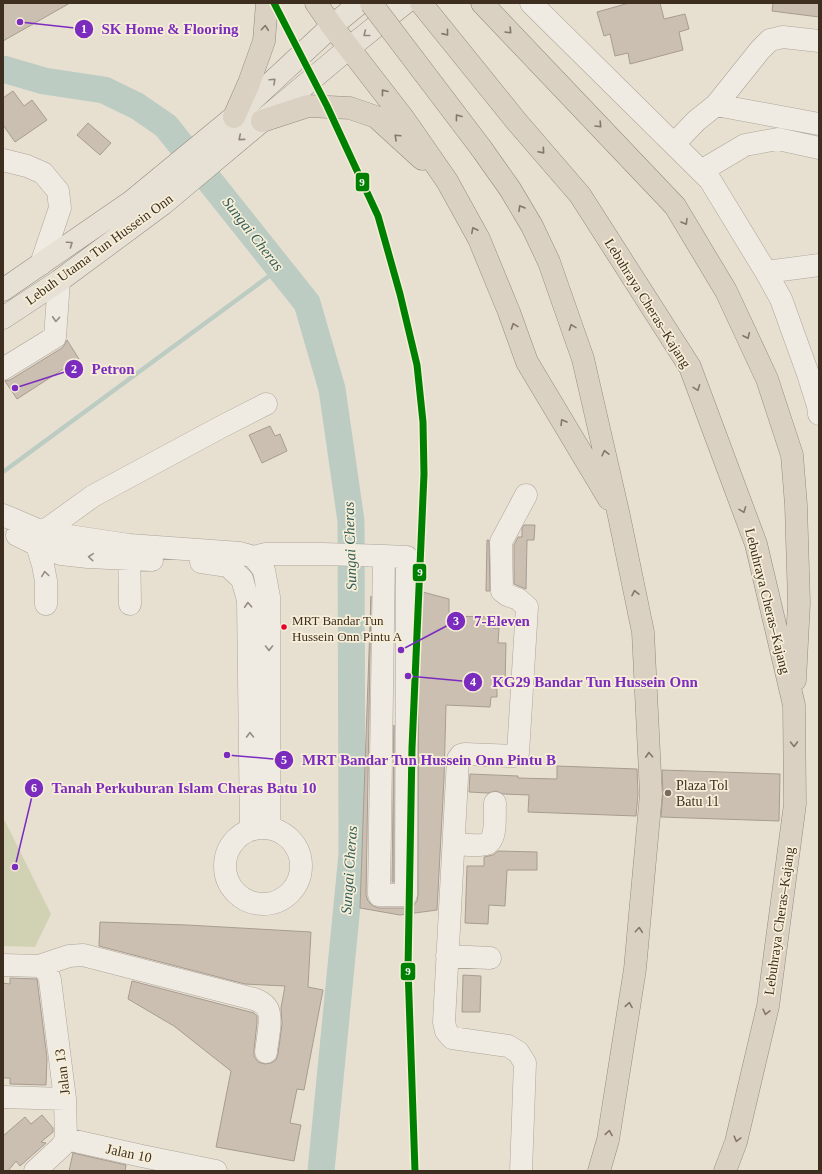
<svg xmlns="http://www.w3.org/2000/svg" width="822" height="1174" font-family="'Times New Roman',serif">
	<rect width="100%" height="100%" fill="#e7e0d1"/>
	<path fill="#d1d1b3" d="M3,821H5L51,914L35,947L3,946Z"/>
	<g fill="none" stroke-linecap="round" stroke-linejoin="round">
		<path stroke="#bcccc2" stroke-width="4.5" d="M3,472L280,268"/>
		<path stroke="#bcccc2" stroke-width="27" d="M3,69L44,81L104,90L137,106L166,126L307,303L332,389L351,521L352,854L321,1171"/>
	</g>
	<path fill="#cbbfb2" stroke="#a89c90" d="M3,3H70L3,41Z
		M629,3H660L664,19L685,14L689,29L679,32L683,50L630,64L628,53L615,56L610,34L604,36L597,12Z
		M773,3H819V17L772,11Z
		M13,91L24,106L32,100L47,120L15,142L3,125V98Z
		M88,123L111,143L100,155L77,135Z
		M67,340L79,359L17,399L5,381L10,380L62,348L65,344Z
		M270,426L275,436L280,434L287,451L262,463L249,435Z
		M524,525H535L534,540H527L526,589L514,584V545L518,537H522V528Z
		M487,540H489L490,591H486Z
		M419,591L449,599V616L493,617V628H499L498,643H506L505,684H497V697H491L490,707L446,705L444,779L437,910L400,915L360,908L371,596L366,895L368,901L373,906L379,908H406L413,906L417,901L418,895Z
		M394,725V882H392Z
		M557,766L637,769L638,794L636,816L528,812L529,795L503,794L496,791L488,793L469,792L470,774L518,776V778L557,779Z
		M662,770L780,774L779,821L661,817L663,793Z
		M498,851L537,852V870H507L505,906L489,905L488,924L465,923L467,866H484V857L493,855Z
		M100,922L187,925L311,932L308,987L323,990L304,1090L297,1089L290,1123L301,1125L294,1161L216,1147L231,1071L174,1026L128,999L132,981L254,1013L257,1016V1023L254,1050V1056L258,1062L265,1064L271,1063L276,1060L278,1054L282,1024L281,1008L285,986L245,984L99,946Z
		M463,975L481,976L480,1012H462Z
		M10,978L37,979L47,1058L46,1085L10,1084V1078H3V983L10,984Z
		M42,1115L53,1128V1132L41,1142L46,1143L20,1166L16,1161L8,1171H3V1136L25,1117L31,1124Z
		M73,1153L126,1165L125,1171H69Z"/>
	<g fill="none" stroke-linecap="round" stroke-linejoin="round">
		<g stroke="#ada599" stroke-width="23">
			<path id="minor" d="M531,3L710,180L766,272L781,299L808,374L818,406L819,414
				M716,105L819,124
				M674,144L696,121L716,105L760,50L770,40L783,37L819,41
				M3,160L27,166L43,173L58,191L60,208L41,264
				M701,171L745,145L778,139L819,148
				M766,272L819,265
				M3,369L55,337L59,281
				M3,515L43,532L129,545L240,553L254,557L264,570L269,597V828
				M17,535L37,545L61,554L88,557L152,560
				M129,546L130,604
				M254,557L265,554H323L384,556L379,895H406L407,557L384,556
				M201,562L228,566L242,579L248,600L251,830
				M46,604V581L43,565L37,545L43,532L93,496L221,427L266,404
				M225 866a38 38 0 1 1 76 0a38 38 0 1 1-76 0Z
				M454,844C461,844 479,847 486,844C498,840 494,813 495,803
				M447,956L490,958
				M3,965L39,966L69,956L83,955L254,999C259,1001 264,1003 267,1008C273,1017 267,1041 266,1052
				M3,1097L65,1099
				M66,1139L142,1156L216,1171
				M35,1171L62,1146L66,1139L65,1099L50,980L47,971L39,966
				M521,1171L525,1063L518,1052L508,1046L452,1038L446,1031L444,1022L458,759L461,755L465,754L513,756L516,755L518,753L527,607L518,599L507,595L502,591L501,542L526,495"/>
		</g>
		<g stroke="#928b80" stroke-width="23">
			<path id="major" d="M3,290L132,201L234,117L332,26L360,3
				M3,318L59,281L163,204L349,48L405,3"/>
		</g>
		<g stroke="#928b80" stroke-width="23">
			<path id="highway" d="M316,3L332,26L404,119L447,181L479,239L509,312L527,362L609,499
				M421,3L517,122L580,195L690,367L756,544L794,705L795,804L768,1006L736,1142L725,1171
				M482,3L675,206L726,291L767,379L792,455L796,505L799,603L795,680
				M234,117L249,83L264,41L267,3
				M262,121L308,106L350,108L376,117L422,159
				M481,148L510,189L532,226L549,262L583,359L619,516L643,632L651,794L635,969L608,1140L599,1171"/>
		</g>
		<use href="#minor" stroke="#efebe3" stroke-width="22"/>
		<use href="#major" stroke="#e6e1d4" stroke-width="22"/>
		<use href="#highway" stroke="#dad1c2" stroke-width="22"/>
		<g stroke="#928b80" stroke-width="23" stroke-linecap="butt">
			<path id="highway-bridge" d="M371,3L481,148"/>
		</g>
		<use href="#highway-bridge" stroke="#dad1c2" stroke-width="22"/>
		<g stroke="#f7eed8" stroke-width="10">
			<path id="metro-1" d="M274,3L327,106L378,216L400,294L417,365L423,422L424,474L412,748L408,968L415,1171"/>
		</g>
		<use href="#metro-1" stroke="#008000" stroke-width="7"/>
	</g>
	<defs><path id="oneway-chevron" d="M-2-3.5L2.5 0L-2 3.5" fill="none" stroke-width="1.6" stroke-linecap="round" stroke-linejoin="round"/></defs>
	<g stroke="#847769">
		<use href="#oneway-chevron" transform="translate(265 28) rotate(-85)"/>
		<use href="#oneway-chevron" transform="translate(509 31) rotate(46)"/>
		<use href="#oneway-chevron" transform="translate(446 33) rotate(51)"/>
		<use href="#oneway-chevron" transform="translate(384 92) rotate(-128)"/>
		<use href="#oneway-chevron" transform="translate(458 117) rotate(-127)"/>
		<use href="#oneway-chevron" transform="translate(599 125) rotate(46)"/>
		<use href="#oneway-chevron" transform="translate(397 137) rotate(-137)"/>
		<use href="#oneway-chevron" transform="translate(542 151) rotate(49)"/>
		<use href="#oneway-chevron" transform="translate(521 208) rotate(-120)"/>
		<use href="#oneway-chevron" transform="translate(685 222) rotate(59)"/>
		<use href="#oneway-chevron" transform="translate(474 230) rotate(-117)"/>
		<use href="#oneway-chevron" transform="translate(514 326) rotate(-110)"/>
		<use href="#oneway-chevron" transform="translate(572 327) rotate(-110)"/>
		<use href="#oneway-chevron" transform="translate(747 336) rotate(65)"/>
		<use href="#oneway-chevron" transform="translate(697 388) rotate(69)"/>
		<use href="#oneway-chevron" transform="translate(563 422) rotate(-121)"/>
		<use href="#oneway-chevron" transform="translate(605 453) rotate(-103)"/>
		<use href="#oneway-chevron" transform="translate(743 510) rotate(69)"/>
		<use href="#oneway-chevron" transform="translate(635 593) rotate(-102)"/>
		<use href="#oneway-chevron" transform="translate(794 744) rotate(89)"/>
		<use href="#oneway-chevron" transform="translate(649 755) rotate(-93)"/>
		<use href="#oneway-chevron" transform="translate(639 930) rotate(-85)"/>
		<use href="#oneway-chevron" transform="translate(629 1005) rotate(-81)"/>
		<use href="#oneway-chevron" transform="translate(766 1012) rotate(103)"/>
		<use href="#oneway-chevron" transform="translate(609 1133) rotate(-81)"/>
		<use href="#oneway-chevron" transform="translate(737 1139) rotate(105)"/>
	</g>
	<g stroke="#92887a">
		<use href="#oneway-chevron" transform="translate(366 34) rotate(142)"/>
		<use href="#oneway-chevron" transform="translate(273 81) rotate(-43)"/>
		<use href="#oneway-chevron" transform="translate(241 138) rotate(140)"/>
		<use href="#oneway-chevron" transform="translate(70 244) rotate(-35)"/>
	</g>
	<g stroke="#968c82">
		<use href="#oneway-chevron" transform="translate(56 319) rotate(94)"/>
		<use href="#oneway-chevron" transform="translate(91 557) rotate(-175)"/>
		<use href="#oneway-chevron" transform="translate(45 574) rotate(-98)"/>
		<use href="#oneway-chevron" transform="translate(248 605) rotate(-93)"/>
		<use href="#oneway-chevron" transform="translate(269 648) rotate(90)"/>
		<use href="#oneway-chevron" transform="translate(250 735) rotate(-91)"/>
	</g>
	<circle fill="#e4002b" stroke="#f7eed8" stroke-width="1.5" cx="284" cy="627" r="3.5"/>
	<circle fill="#786c5e" stroke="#f7eed8" stroke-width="1.5" cx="668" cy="793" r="4"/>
	<g text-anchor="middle" stroke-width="3.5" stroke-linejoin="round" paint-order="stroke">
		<g font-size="13" fill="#3d2e20" stroke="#f7eed8" text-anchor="start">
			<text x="292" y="625">MRT Bandar Tun<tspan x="292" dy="16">Hussein Onn Pintu A</tspan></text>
		</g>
		<g font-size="14" fill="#3d2e20" stroke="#f7eed8">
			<text transform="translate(99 249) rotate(-36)" y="5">Lebuh Utama Tun Hussein Onn</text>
			<text transform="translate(648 303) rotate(58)" y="5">Lebuhraya Cheras–Kajang</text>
			<text transform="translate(768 601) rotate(76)" y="5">Lebuhraya Cheras–Kajang</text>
			<text transform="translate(779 921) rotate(-82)" y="5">Lebuhraya Cheras–Kajang</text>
			<text transform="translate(62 1072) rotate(-97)" y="5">Jalan 13</text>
			<text transform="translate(129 1153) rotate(12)" y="5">Jalan 10</text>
		</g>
		<g font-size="14" fill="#3d2e20" stroke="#f7eed8" text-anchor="start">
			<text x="676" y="790">Plaza Tol<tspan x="676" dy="16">Batu 11</tspan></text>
		</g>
		<g font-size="15" font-style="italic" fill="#2f5d5a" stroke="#f7eed8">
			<text transform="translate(253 234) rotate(52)" y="5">Sungai Cheras</text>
			<text transform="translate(350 546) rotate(-92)" y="5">Sungai Cheras</text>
			<text transform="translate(349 870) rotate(-86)" y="5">Sungai Cheras</text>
		</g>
	</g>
	<path fill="none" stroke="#7b2cbf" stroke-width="1.5" d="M20 22L84 29M15 388L74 369M401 650L456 621M408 676L473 682M227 755L284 760M15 867L34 788"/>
	<g fill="#7b2cbf" stroke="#f7eed8" stroke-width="1.5">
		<circle cx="20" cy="22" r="4"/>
		<circle cx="15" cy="388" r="4"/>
		<circle cx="401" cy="650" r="4"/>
		<circle cx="408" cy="676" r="4"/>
		<circle cx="227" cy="755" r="4"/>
		<circle cx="15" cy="867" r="4"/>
		<circle cx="84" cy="29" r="10"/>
		<circle cx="74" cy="369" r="10"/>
		<circle cx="456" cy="621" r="10"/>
		<circle cx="473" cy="682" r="10"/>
		<circle cx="284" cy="760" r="10"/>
		<circle cx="34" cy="788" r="10"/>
	</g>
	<g font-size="12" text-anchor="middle" font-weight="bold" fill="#fff">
		<text x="84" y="33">1</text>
		<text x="74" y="373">2</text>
		<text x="456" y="625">3</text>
		<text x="473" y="686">4</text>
		<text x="284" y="764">5</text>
		<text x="34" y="792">6</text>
	</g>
	<g font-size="15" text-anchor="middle" font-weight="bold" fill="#7b2cbf" stroke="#f7eed8" stroke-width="3.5" stroke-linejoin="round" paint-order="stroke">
		<text x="170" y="34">SK Home &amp; Flooring</text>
		<text x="113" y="374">Petron</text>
		<text x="502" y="626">7-Eleven</text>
		<text x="595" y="687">KG29 Bandar Tun Hussein Onn</text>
		<text x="429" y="765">MRT Bandar Tun Hussein Onn Pintu B</text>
		<text x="184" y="793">Tanah Perkuburan Islam Cheras Batu 10</text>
	</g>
	<g stroke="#f7eed8" stroke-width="1.5">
		<rect x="355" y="172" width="15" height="20" rx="4" fill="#008000"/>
		<rect x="412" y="563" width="15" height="19" rx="4" fill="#008000"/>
		<rect x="400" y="962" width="16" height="19" rx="4" fill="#008000"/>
	</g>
	<g font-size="11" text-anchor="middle" font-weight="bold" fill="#fff">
		<text x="362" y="186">9</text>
		<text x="420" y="576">9</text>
		<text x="408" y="975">9</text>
	</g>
	<rect width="822" height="1174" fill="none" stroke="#3d2e20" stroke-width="8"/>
</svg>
